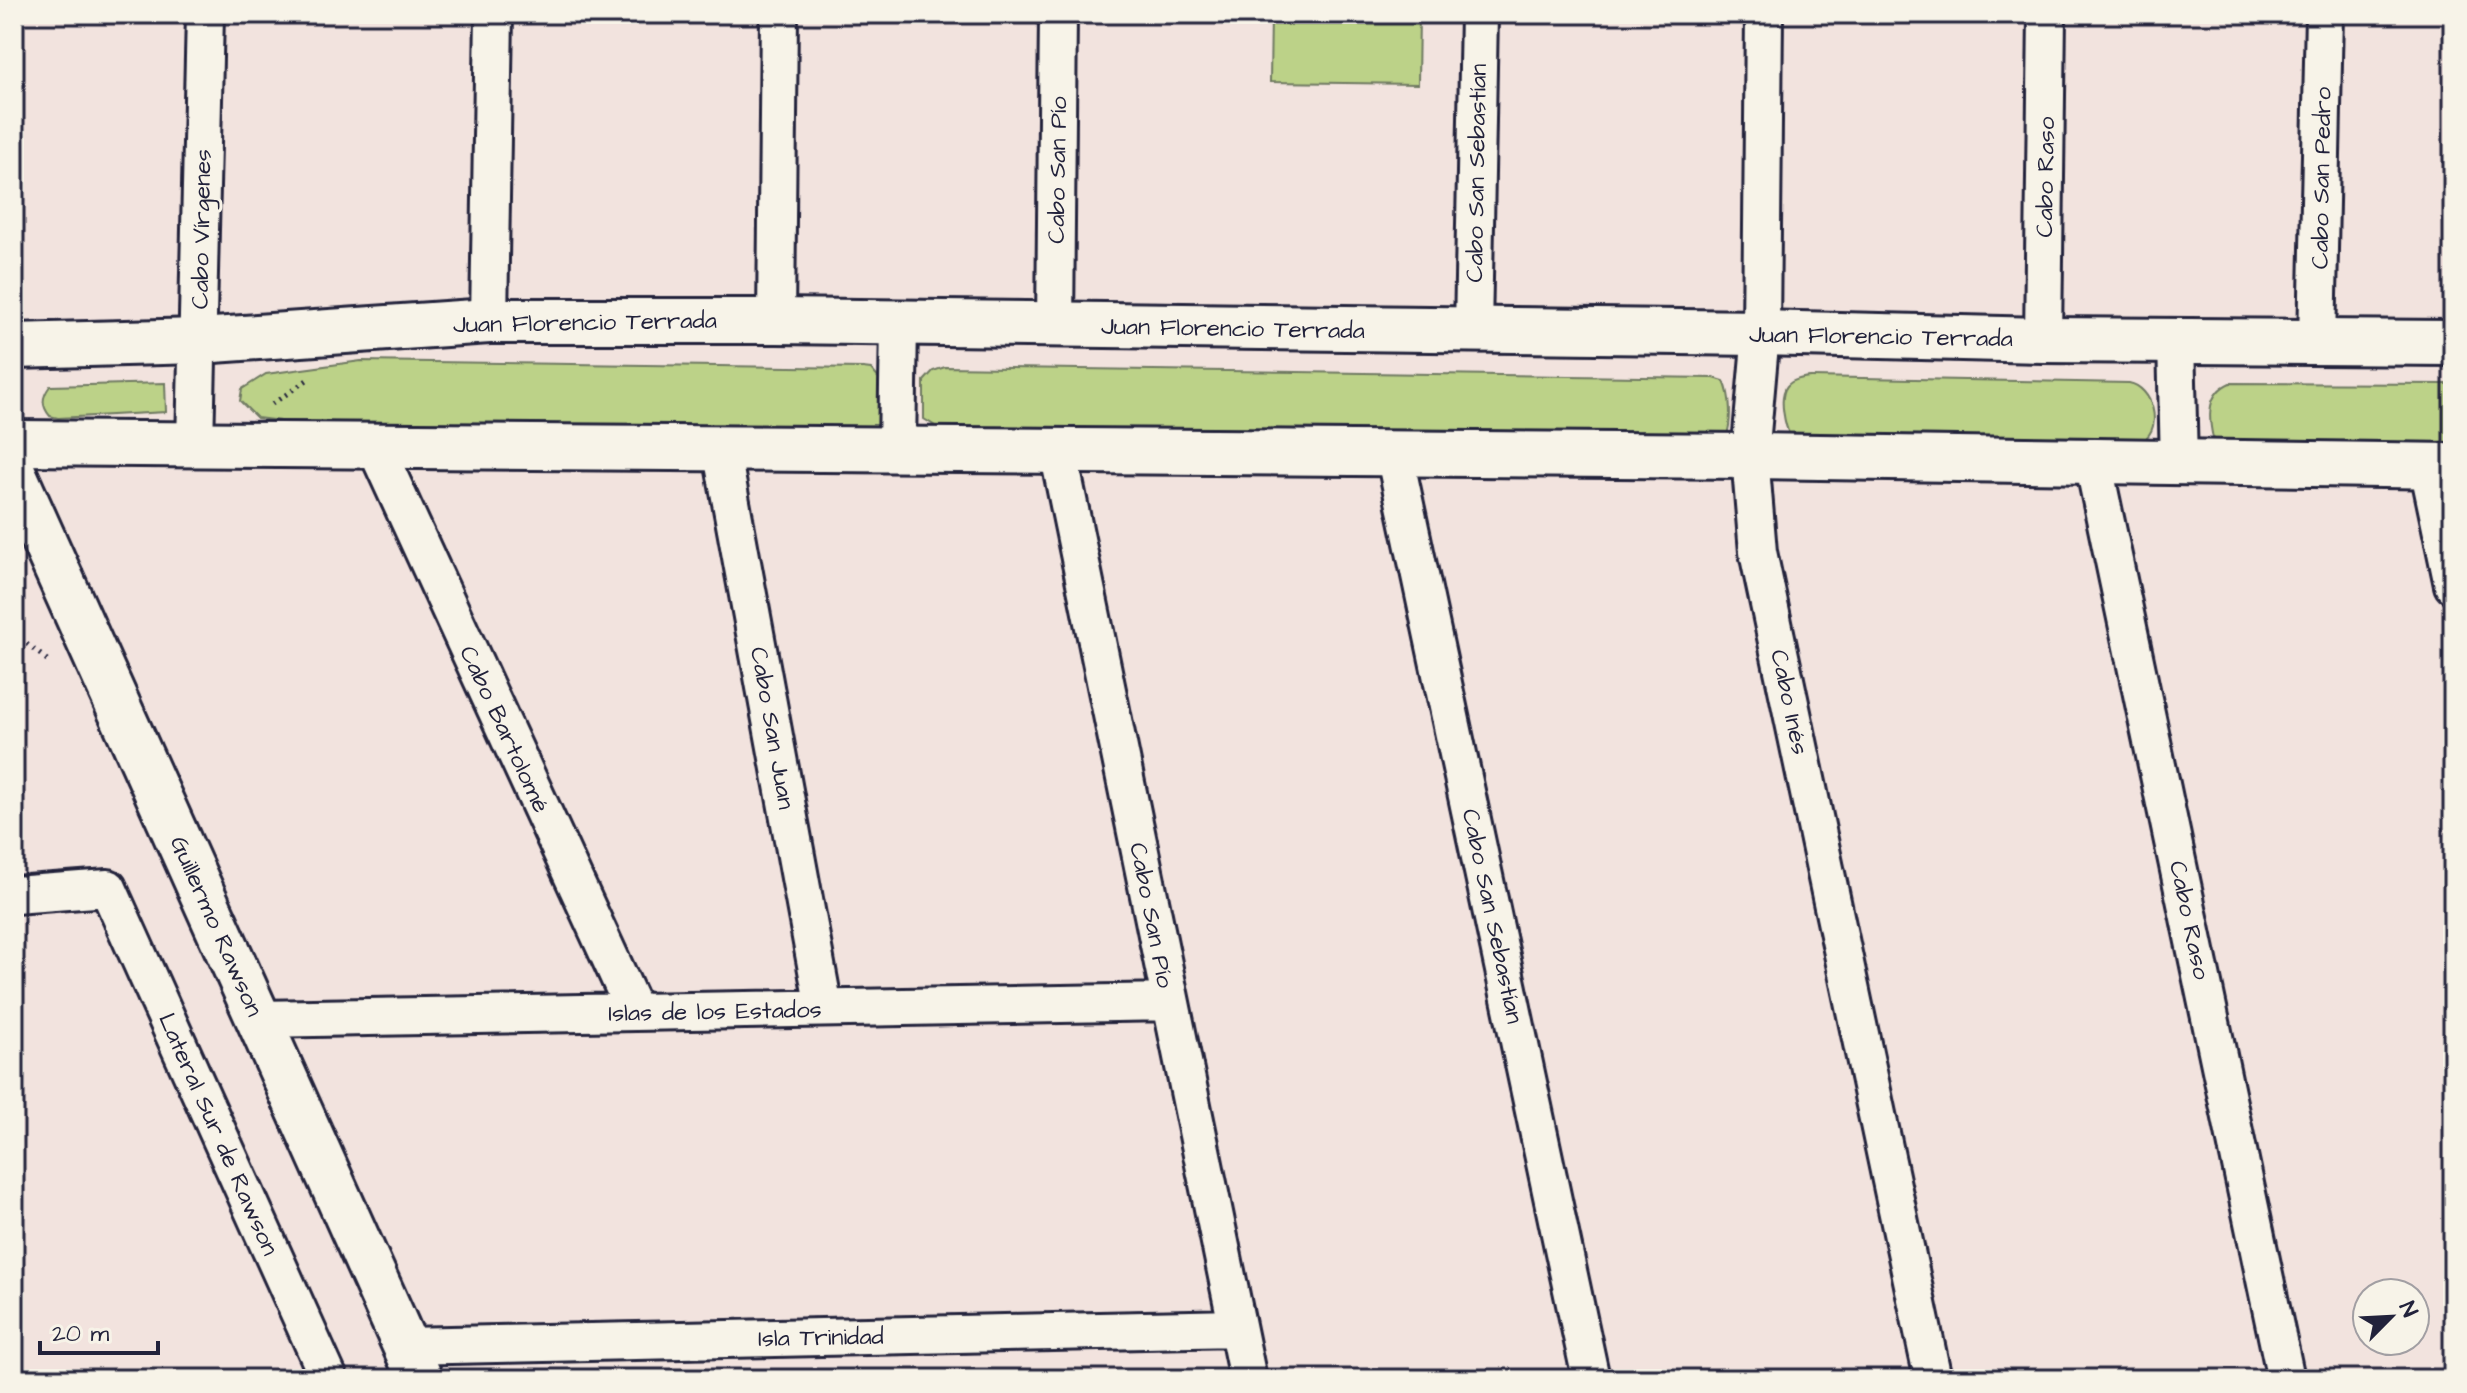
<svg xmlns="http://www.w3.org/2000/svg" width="2467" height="1393" font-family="'Architects Daughter',sans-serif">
	<rect width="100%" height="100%" fill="#f2e3de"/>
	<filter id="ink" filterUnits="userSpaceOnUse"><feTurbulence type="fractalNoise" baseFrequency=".0125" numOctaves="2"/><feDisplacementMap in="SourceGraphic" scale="16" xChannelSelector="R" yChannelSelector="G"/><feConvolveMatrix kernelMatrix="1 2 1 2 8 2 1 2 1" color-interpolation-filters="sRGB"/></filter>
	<g filter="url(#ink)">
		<path fill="#bcd288" stroke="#6f7a62" stroke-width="2" d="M1271,14H1419L1418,84L1270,82Z
			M361,361L863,368L871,369L884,385L882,423L877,428L866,431L281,421L257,418L240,401L242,389L266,374Z
			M945,367L1714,378L1724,381C1731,396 1732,422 1726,437L942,430L924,419V381L933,371Z
			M1811,377L2129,383C2152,387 2164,427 2143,440L1791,438C1785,427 1778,397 1787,386C1793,379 1803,378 1811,377Z
			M165,383L166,412L58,418L50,416C41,405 42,397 50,386Z
			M2230,383L2453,384V448L2224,444L2213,438C2208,416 2207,393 2230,383Z"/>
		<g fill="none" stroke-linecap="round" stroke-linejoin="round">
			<g stroke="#22223b" stroke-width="42">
				<path id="minor" d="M1764,14L1761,333L1750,456L1758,552L1933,1379
					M489,321L494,14
					M776,321L779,14
					M1055,326L1058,14
					M1473,331L1479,14
					M2043,340L2047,14
					M2176,341L2179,463
					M2317,343L2324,14
					M195,445L205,14
					M375,446L635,1012
					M721,448L824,1008
					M897,450L899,322
					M1058,451L1248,1379
					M1394,453L1591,1379
					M2093,461L2286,1379
					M2428,466L2453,585
					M14,895L108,888L329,1379
					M259,1019L1170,1002
					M405,1346L1237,1328"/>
			</g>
			<g stroke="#22223b" stroke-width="50">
				<path id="tertiary" d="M14,346L199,341L489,321H776L1761,333L2043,340L2453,343
					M14,443L1750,456L2453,466"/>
			</g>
			<g stroke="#22223b" stroke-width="50">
				<path id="secondary" d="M14,474L420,1379"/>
			</g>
			<path stroke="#22223b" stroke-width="5" stroke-dasharray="2 6" stroke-linecap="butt" d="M272,404L310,378
				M14,634L51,663"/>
			<use href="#minor" stroke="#f7f3e8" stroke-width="36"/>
			<use href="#tertiary" stroke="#f7f3e8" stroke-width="44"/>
			<use href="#secondary" stroke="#f7f3e8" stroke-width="44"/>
		</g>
	</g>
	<g text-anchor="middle" stroke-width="6" stroke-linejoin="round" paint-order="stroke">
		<g font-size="24" fill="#22223b" stroke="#f7f3e8">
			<text transform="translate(1057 170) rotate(-89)" y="8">Cabo San Pío</text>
			<text transform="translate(1476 173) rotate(-89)" y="8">Cabo San Sebastían</text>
			<text transform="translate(2045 177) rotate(-89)" y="8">Cabo Raso</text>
			<text transform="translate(2321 178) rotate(-89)" y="8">Cabo San Pedro</text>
			<text transform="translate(201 229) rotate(-89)" y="8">Cabo Vírgenes</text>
			<text transform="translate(585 322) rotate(-1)" y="8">Juan Florencio Terrada</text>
			<text transform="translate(1233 328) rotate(1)" y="8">Juan Florencio Terrada</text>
			<text transform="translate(1881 336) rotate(1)" y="8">Juan Florencio Terrada</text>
			<text transform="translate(1790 702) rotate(78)" y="8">Cabo Inés</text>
			<text transform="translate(773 728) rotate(80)" y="8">Cabo San Juan</text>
			<text transform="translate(505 729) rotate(65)" y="8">Cabo Bartolomé</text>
			<text transform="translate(1152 915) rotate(79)" y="8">Cabo San Pío</text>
			<text transform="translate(1493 916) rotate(78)" y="8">Cabo San Sebastían</text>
			<text transform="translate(2190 920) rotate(78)" y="8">Cabo Raso</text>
			<text transform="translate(217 926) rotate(66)" y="8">Guillermo Rawson</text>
			<text transform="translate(715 1011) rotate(-1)" y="8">Islas de los Estados</text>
			<text transform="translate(219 1134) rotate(66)" y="8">Lateral Sur de Rawson</text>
			<text transform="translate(821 1337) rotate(-1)" y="8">Isla Trinidad</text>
		</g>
	</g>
	<rect width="2467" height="1393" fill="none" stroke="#f7f3e8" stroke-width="48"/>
	<rect x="24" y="24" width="2419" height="1345" fill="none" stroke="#22223b" stroke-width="3" filter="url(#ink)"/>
	<g transform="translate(2391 1317) rotate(66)"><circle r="38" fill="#f7f3e8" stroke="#a29fa3" stroke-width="2"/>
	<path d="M0-6L14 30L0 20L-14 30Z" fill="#22223b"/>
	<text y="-12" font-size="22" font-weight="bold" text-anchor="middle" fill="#22223b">N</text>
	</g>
	<path d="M40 1341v12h118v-12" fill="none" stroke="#22223b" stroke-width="4"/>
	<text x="52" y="1341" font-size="24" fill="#22223b" stroke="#f7f3e8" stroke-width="6" paint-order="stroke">20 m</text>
</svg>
